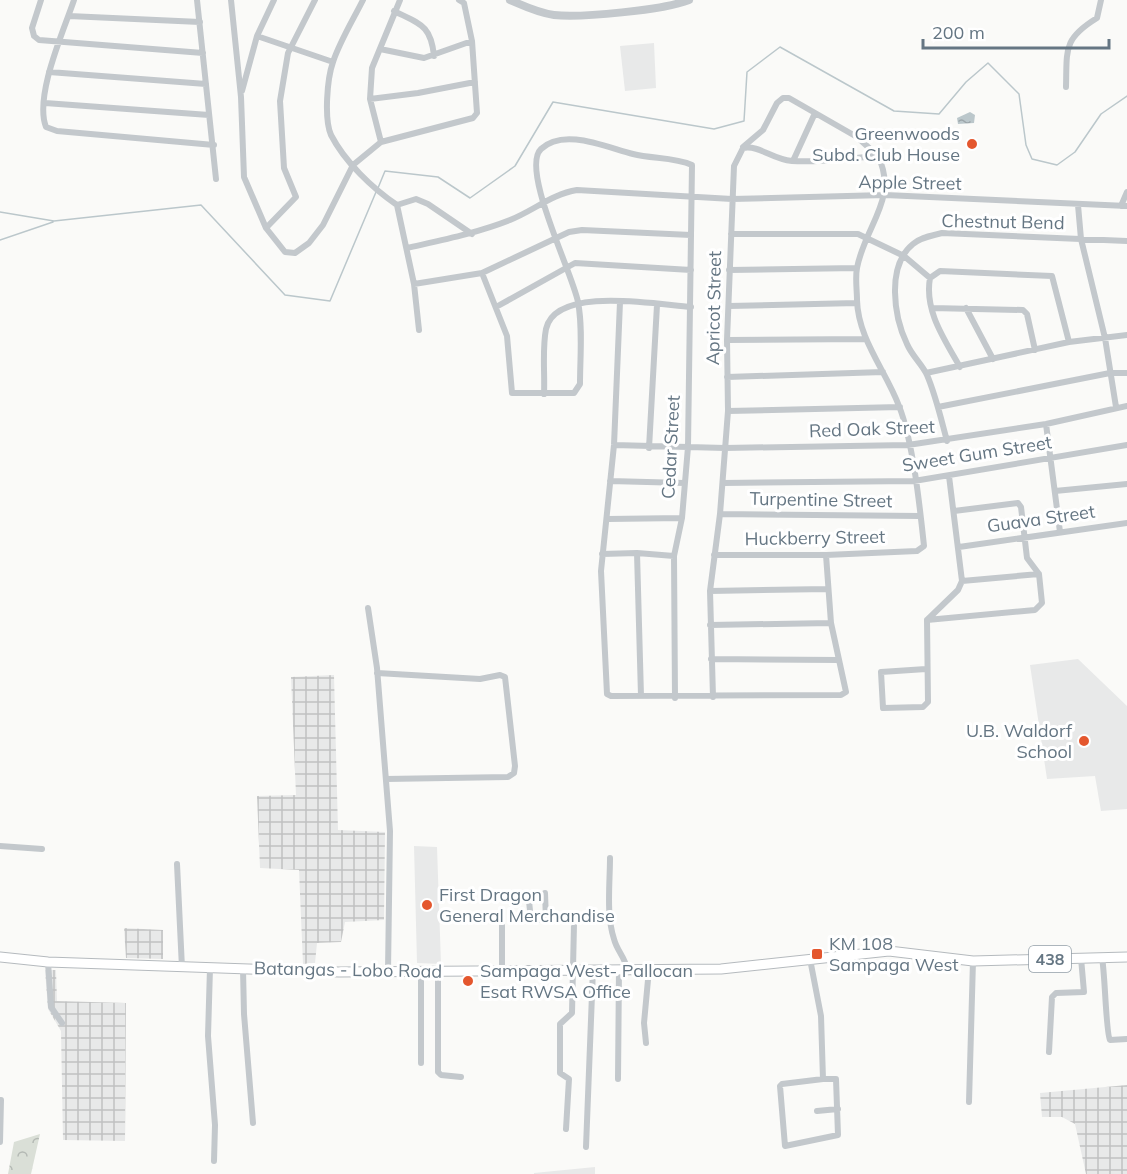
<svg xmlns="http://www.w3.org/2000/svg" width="1127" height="1174" font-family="Mulish,sans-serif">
	<defs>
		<pattern id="industrial-grid" width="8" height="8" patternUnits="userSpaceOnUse" patternTransform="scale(1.5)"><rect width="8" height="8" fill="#e8e9e9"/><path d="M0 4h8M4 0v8" fill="none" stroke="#c0c1c2"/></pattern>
		<pattern id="forest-crowns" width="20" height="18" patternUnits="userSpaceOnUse" patternTransform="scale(1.5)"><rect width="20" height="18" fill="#dadfd7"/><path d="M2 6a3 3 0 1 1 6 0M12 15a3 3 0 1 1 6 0" fill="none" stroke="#b4b9b4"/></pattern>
		<pattern id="water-ripples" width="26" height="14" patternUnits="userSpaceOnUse" patternTransform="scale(1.5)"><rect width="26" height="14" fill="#bbc7cb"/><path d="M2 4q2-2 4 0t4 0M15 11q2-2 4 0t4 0" fill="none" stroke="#9ca6aa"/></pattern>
	</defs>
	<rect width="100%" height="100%" fill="#fafaf8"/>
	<path fill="#e8e9e9" d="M654,43L656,88L625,91L620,46Z
		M1078,659L1127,706V809L1101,811L1095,776L1047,779L1030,665Z
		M414,846L437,847L441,964L417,963Z
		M595,1167V1174H534V1173Z"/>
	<path fill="url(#industrial-grid)" d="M334,675L338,830L385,832L384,920L345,922L341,942L317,943L315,963L303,964L299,870L260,868L257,796L296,795L291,677Z
		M124,928L163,930V959L126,958Z
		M45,970H56L57,1001L126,1003L125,1141L63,1140L61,1031L48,1009Z
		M1127,1085V1174H1086L1075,1124L1062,1117H1042L1040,1093Z"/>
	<path fill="url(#forest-crowns)" d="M40,1134L31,1174H8L14,1142Z"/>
	<path fill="url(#water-ripples)" d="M970,112L975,115L974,123L958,124L957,118Z"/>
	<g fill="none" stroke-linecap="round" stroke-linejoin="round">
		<path stroke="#bbc7cb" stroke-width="1.5" d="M378,188L385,171L438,177L470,198L515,166L553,102L714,129L744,121L747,72L780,47L894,111L939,114L966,82L988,63L1019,94L1026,145L1032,159L1057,165L1075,152L1101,114L1127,96
			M0,212L54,221L201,205L285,295L330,301L376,192
			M0,240L53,222"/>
		<g stroke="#b5babe" stroke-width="11">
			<path id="primary" d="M0,957L48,962L339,972L721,969L889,951L973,961L1127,957"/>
		</g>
		<path stroke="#c3c8cc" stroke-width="6" d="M41,0L32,28L34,36L39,40L203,53
			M74,0C64,30 34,96 46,127L57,131L214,145
			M197,0L216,179
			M231,0L241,97L244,177L266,228L285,252L295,253L309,243L323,225L353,165L381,142L473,118L477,113L472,41L464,3L459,0
			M363,0C353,20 340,41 333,62C327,79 324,119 331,135C345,162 372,188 397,205L414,284L419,330
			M394,11C420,24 431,25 434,56
			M69,16L200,22
			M257,36L333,62
			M380,49L424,58L472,41
			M49,72L206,84
			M1066,87C1067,49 1063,39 1097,18L1101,0
			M242,91L257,36L274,0
			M370,99L418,93L475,82
			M45,103L209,115
			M381,142L370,99L372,68L400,0
			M743,147L763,130L777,103L783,98H789L857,137L878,156
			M793,161L815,113
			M397,205L416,199L428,204L472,234
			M1078,205L1081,239L1105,338L1116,407
			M1121,206L1127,192
			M266,228L296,197L284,168L280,101L288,53L315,0
			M731,234H858L904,256L930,278
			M407,248C442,240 477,233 510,220C533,211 552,194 577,190L732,199L885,195L1127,206
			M729,270L857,268
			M482,273L507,336L512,393H574L580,384C580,358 583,328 578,302C573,274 520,169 541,149C564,127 608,148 633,154C652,159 674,157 692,165L688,447L682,518L674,556L675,698
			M414,284L482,273L569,232L582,230L691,235
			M620,302L614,445L601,571L607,694L611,696L841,695L846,692L831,623L826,555
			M729,306L857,303
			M496,307L575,263L691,270
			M932,308L1023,310L1027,314L1035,350
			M966,308L993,359
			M727,340L866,339
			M960,367C945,340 924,311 930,278L940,271L1052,276L1069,342
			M926,373L1069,342L1127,335
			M727,377L883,372
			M544,394C545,374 542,349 546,329C556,285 659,305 691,307
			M938,407L1110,373H1127
			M728,411L900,407
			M1046,424L1060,532
			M947,441C941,419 936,396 927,375C922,364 912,356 907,344C894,317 886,266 913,244C921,237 931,236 942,233L1127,241
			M614,445L725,448L908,445L1046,424L1127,406
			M649,448L657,305
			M610,481L684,483
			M723,483L914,481L1127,445
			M1055,491L1127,484
			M720,514L920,516
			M608,519L682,518
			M959,547L1127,523
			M637,553L641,696
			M602,554L637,553L674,556
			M962,581L1039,574
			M710,591L828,589
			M368,608L377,668L390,831L388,971
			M927,620L1035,610L1042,603L1039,574L1027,558L1021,507L1018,503L954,511
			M710,625L831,623
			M711,659L839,660
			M926,669L881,672L883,708L923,707L928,702L927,620L958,590L962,581L949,476
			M377,673L480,679L500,675L505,677L515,766L514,773L508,777L386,779
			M713,697L710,591L720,514L728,411L727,340L734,166L743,148C760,145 771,159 792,161C820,163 850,158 878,156C899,199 865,225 857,268C855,278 857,290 857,300C858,339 886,371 899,406C913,441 920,508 924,546L917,551L826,555H714
			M0,846L42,849
			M610,858C610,883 606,915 614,939C617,951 625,957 627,969
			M177,864L182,968
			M545,893L546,920
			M529,901L531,920L569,919L574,924L572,1013L560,1024V1073L569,1079L566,1129
			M1102,958C1105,972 1106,1035 1110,1040L1127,1039
			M810,959L821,1016L823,1079
			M48,962L51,1007L62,1023
			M210,968L208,1036L215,1125L214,1161
			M243,969L244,1014L253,1123
			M502,970V925
			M438,971V1072L441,1075L461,1077
			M646,1043L644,1023L649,969
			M1049,1052L1052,997L1056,993L1084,992L1081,958
			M421,1063V972
			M618,1079L619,969
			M823,1079H836L838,1135L785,1146L780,1086L782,1084Z
			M969,1102L973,961
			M817,1111L838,1109
			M0,1142L1,1100
			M586,1147L593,969"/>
		<path stroke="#c3c8cc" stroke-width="8" d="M510,0C524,6 538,13 554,15C580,18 664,10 689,0"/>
		<use href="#primary" stroke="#fff" stroke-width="9"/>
	</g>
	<g fill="#e4572e" stroke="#fff" stroke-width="2">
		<circle cx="972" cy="144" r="6"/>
		<circle cx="1084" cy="741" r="6"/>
		<circle cx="427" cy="905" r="6"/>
		<rect x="811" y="948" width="12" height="12" rx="3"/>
		<circle cx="468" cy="981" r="6"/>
	</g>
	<g text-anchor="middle" stroke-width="6" stroke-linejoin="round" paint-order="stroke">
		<rect fill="#fff" stroke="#939fa8" stroke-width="1.5" x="1029" y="946" width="42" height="26" rx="4.5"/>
		<g font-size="16" font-weight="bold" fill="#657683">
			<text x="1050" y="965">438</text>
		</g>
		<g font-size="18" fill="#657683" stroke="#fff" text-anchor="start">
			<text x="960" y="140" text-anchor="end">Greenwoods<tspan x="960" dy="21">Subd. Club House</tspan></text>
			<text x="1072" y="737" text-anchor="end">U.B. Waldorf<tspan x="1072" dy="21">School</tspan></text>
			<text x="439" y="901">First Dragon<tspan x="439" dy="21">General Merchandise</tspan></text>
			<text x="829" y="950">KM 108<tspan x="829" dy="21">Sampaga West</tspan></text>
			<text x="480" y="977">Sampaga West- Pallocan<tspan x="480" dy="21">Esat RWSA Office</tspan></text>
		</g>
		<g font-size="18" fill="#657683" stroke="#fff">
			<text transform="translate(910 183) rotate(1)" y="6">Apple Street</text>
			<text transform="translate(1003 222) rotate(1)" y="6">Chestnut Bend</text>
			<text transform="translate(714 308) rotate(-89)" y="6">Apricot Street</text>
			<text transform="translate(872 429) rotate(-2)" y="6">Red Oak Street</text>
			<text transform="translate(671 447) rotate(-87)" y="6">Cedar Street</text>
			<text transform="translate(977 454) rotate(-9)" y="6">Sweet Gum Street</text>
			<text transform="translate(821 500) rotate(1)" y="6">Turpentine Street</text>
			<text transform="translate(1041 519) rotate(-8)" y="6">Guava Street</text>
			<text transform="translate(815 538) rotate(-1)" y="6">Huckberry Street</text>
			<text transform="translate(348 970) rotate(1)" y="6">Batangas - Lobo Road</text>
		</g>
	</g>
	<path d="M923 39v9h186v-9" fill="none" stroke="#657683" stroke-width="3"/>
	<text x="932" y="39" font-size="18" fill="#657683" stroke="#ffffff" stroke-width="4.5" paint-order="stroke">200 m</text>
</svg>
